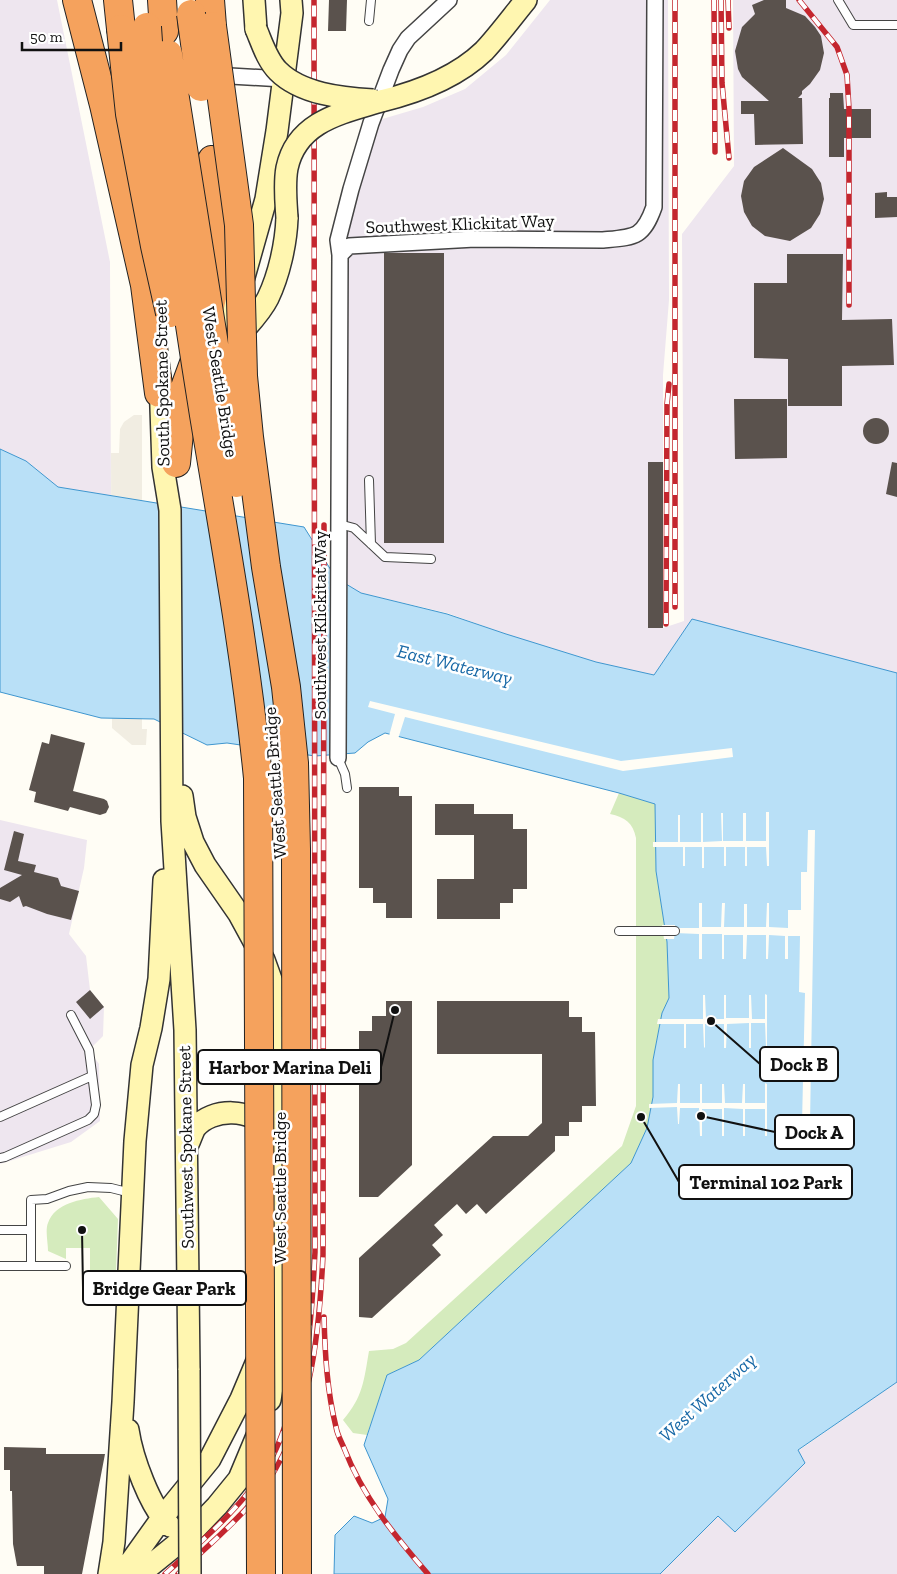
<svg xmlns="http://www.w3.org/2000/svg" width="897" height="1574" font-family="'Zilla Slab',serif">
	<rect width="100%" height="100%" fill="#fffdf5"/>
	<path fill="#eee6ef" d="M0,0H57L110,262L111,496L58,487L26,461L0,449Z
		M550,0H668L669,300L663,375V628L684,621L682,234L734,166L733,0H897V673L692,619L654,675L596,662L506,634L447,613L361,593L336,578L332,572L330,528L331,274L379,120L423,107L465,89L506,55Z
		M0,820L87,840L84,868L69,934L86,956L90,990L104,1007L103,1036L89,1050L99,1064L100,1121L71,1142L0,1164Z
		M897,1382V1574H660L718,1516L735,1532L798,1451Z"/>
	<path fill="#d5ebbd" d="M619,793L655,804L656,871L667,942L669,998L662,1013L653,1060V1097L647,1128L631,1163L419,1360L387,1375L367,1435L353,1433L343,1420C363,1397 364,1380 369,1351L393,1349L406,1343L622,1146L636,1106V838C633,823 625,817 610,814Z
		M99,1197L118,1219L116,1271L90,1273V1248H66V1259L48,1251C48,1243 45,1230 48,1223C55,1203 81,1199 99,1197Z"/>
	<path fill="#f1ede2" d="M134,415H142V729H147L146,745H132L112,728L111,453H119L120,429L124,422Z"/>
	<path fill="#b9e0f7" stroke="#3f96cf" d="M0,449L26,461L58,487L304,527L336,578L361,593L447,614L506,634L596,662L654,675L692,619L897,673V1382L798,1450L805,1463L735,1532L718,1516L660,1574H334L335,1535L354,1516L372,1523L385,1517L388,1499L364,1445L387,1375L419,1360L631,1163L647,1128L653,1097V1060L662,1013L669,998L667,942L656,871L655,804L619,793L385,733L368,742L355,753L315,756L227,743L207,745L154,719L101,718L0,692Z"/>
	<path fill="#fffdf5" d="M370,701L621,761L732,748L733,757L623,771L405,717L398,739L389,736L395,714L368,707Z
		M766,812H769V866H767L766,847H747V866H745V847H726V866H724V847H704V868H702V847H685V866H683V847H653V842H678V815H680V842H701V813H703V842L722,841L721,813H723V841H743V813H746V841H766Z
		M808,830H815L810,1124L802,1123L805,993L799,992L800,936H788V959H785V936L769,935L768,959H766V935H747L746,959H743V935H724V959H722V934H702V959H699V934L675,933L674,939H664L662,925H675V928H699V903H702V927H721L722,903H725L724,927H744V904H747V927H766L767,903H769V927L788,928V910H801V872H807Z
		M765,994L767,995V1048H766L765,1023H751V1048H749V1023L727,1024L726,1048H724V1024H705V1048L704,1047L703,1024H686V1048H684V1024H657L658,1019H703V995H705L706,1019H724V995H726V1018H749V995H751L752,1019H765Z
		M765,1083L767,1084V1136H765V1109H745V1136H743V1109L724,1108V1136H722V1109H702V1136H700L699,1108H680L679,1124H678L677,1107L649,1108V1104L677,1103L678,1084H680V1103H700V1084H702V1103H722V1084H724L725,1103H742L743,1084H745V1103H765Z"/>
	<path fill="#5a524d" d="M329,0H347L346,31H328Z
		M764,0H786V8L805,16L815,27L821,36L824,53L820,70L810,84L802,91V94L798,98H802L803,144L755,145L754,114H741V101H769L742,77L738,69L735,51L742,27L755,14L752,5Z
		M830,93H843L844,109H871V138H844V157H829V98H830Z
		M783,148L812,169L821,183L824,199L820,214L811,228L790,241L765,236L752,226L744,212L741,196L744,181L754,167Z
		M887,192V197H897V217L875,218V193Z
		M384,253H444V543H384Z
		M787,254H843L842,320L892,319L894,365L842,366V406H788V359L754,358V283H787Z
		M734,399H787V458L735,459Z
		M863 431a13 13 0 1 1 26 0a13 13 0 1 1-26 0Z
		M648,462H663V628H648Z
		M892,462L897,463V497L886,494Z
		M51,734L85,743L73,791L104,799L107,801L109,807L106,813L100,815L70,807L68,811L34,802L36,792L29,790L42,742L49,744Z
		M359,787H399V796H412V918H386V903H373V888H359Z
		M435,804H474V814H513V829H527V889H513V903H500V919H437V879H474V835H435Z
		M14,831L24,834L18,861L36,865L34,872L58,878L61,886L79,891L71,920L47,914L26,906L23,907L19,896L10,902L0,899V888L22,875L4,870Z
		M90,990L104,1007L90,1019L76,1002Z
		M386,1001H412V1165L378,1197H359V1031H372V1016H386Z
		M437,1001H569V1017H582V1032H595L596,1106H582V1122H569V1136H555V1151L486,1214L477,1204L466,1214L457,1204L434,1225L443,1235L432,1245L441,1255L372,1318L359,1317V1258L493,1136H528L542,1123V1054H437Z
		M4,1447L46,1448V1454H105L82,1574H44V1566H17L13,1544L12,1491H10V1470H4Z"/>
	<g fill="none" stroke-linecap="round" stroke-linejoin="round">
		<g stroke="#444" stroke-width="10">
			<path id="lane" d="M838,0L853,25H897
				M369,21L371,0
				M369,480L371,544
				M339,524L354,528L385,557L431,559
				M338,758L345,774L347,788
				M619,931H675
				M0,1117L92,1076
				M0,1158L5,1157L88,1120L94,1114L96,1105L89,1050L71,1015
				M0,1230H31
				M0,1266H66
				M31,1266V1200L47,1199L69,1191L88,1187L111,1188L131,1193"/>
		</g>
		<g stroke="#444" stroke-width="18">
			<path id="street" d="M213,75L283,79
				M340,255L349,246L475,239L603,240C635,237 643,238 654,207L655,0
				M338,758L340,255L338,240L351,189L371,123L391,70L400,50L408,38L449,0"/>
		</g>
		<g stroke="#333" stroke-width="24">
			<path id="secondary" d="M254,0L256,29
				M381,101C418,92 456,78 484,51C499,35 512,17 526,0
				M236,339C247,326 260,314 268,298C279,275 286,244 287,218
				M215,352L244,277L266,199L277,131L292,13L291,0
				M160,378L163,467L170,510L172,821L185,1030L189,1370
				M182,796L185,817L193,842L205,865L239,914L264,960L272,982L276,1016L277,1181L275,1368L270,1400
				M187,1146C190,1141 192,1133 195,1128C212,1107 253,1108 268,1130
				M128,1430C132,1457 150,1508 170,1526
				M109,1574L114,1542L123,1402L135,1141L142,1065L151,1028L159,979L164,880
				M122,1574L162,1518L210,1459L241,1399L257,1361
				M140,1574L193,1531L217,1506L239,1479L257,1436"/>
		</g>
		<g stroke="#222" stroke-width="30">
			<path id="highway" d="M77,0L104,105L145,285L159,393
				M118,0L121,29
				M162,0L164,31
				M210,0L212,26
				M210,306C223,257 217,209 212,160
				M176,463L183,393L198,352"/>
		</g>
		<use href="#lane" stroke="#fff" stroke-width="8"/>
		<use href="#street" stroke="#fff" stroke-width="15"/>
		<use href="#secondary" stroke="#fff6b0" stroke-width="21"/>
		<use href="#highway" stroke="#f5a25d" stroke-width="28"/>
		<g stroke="#c4262e" stroke-width="5.5">
			<path id="rail" d="M675,0V607
				M714,0L715,152
				M721,0L722,83L729,158
				M728,0L729,28
				M799,0L837,47L847,75L849,109V305
				M666,624L667,404L669,384
				M324,1317C325,1354 327,1391 336,1427C337,1434 341,1441 344,1448C363,1497 394,1535 428,1574
				M165,1574C202,1541 247,1503 271,1459C280,1443 286,1424 291,1406C296,1389 302,1372 306,1354C312,1321 313,1286 315,1252L314,0
				M178,1574C203,1550 238,1521 259,1494C311,1425 319,1338 323,1255L324,525"/>
		</g>
		<use href="#rail" stroke="#fff" stroke-width="4" stroke-dasharray="11" stroke-linecap="butt"/>
		<g stroke="#333" stroke-width="24" stroke-linecap="butt">
			<path id="secondary-bridge" d="M256,29C262,43 267,60 278,71C301,94 341,98 373,100
				M287,218C286,202 284,184 287,168C297,121 342,113 381,101
				M189,1370L190,1574"/>
		</g>
		<g stroke="#222" stroke-width="30" stroke-linecap="butt">
			<path id="highway-bridge" d="M191,14L201,87
				M212,26L239,225L243,376L249,437L266,567L286,687L294,763L296,849L297,1574
				M147,27L149,57C167,177 185,296 204,415C224,536 246,656 258,778L261,1574
				M121,29L130,114L155,246L170,313
				M168,54L236,483"/>
		</g>
		<use href="#secondary-bridge" stroke="#fff6b0" stroke-width="21"/>
		<use href="#highway-bridge" stroke="#f5a25d" stroke-width="28"/>
	</g>
	<g text-anchor="middle" stroke-width="5" stroke-linejoin="round" paint-order="stroke">
		<g font-size="18" fill="#111" stroke="#fff">
			<text transform="translate(460 224) rotate(-2)" y="6">Southwest Klickitat Way</text>
			<text transform="translate(220 382) rotate(81)" y="6">West Seattle Bridge</text>
			<text transform="translate(162 383) rotate(-91)" y="6">South Spokane Street</text>
			<text transform="translate(320 625) rotate(-90)" y="6">Southwest Klickitat Way</text>
			<text transform="translate(275 783) rotate(-94)" y="6">West Seattle Bridge</text>
			<text transform="translate(186 1147) rotate(-91)" y="6">Southwest Spokane Street</text>
			<text transform="translate(280 1188) rotate(-90)" y="6">West Seattle Bridge</text>
		</g>
		<g font-size="19" font-style="italic" fill="#1768a6" stroke="#fff">
			<text transform="translate(455 664) rotate(14)" y="7">East Waterway</text>
			<text transform="translate(707 1397) rotate(-42)" y="7">West Waterway</text>
		</g>
	</g>
	<path fill="none" stroke="#111" stroke-width="2" d="M711 1021L760 1064M395 1010L381 1067M701 1116L775 1132M641 1117L679 1182M82 1230L83 1288"/>
	<g fill="#111" stroke="#fff" stroke-width="2">
		<circle cx="711" cy="1021" r="5"/>
		<circle cx="395" cy="1010" r="5"/>
		<circle cx="701" cy="1116" r="5"/>
		<circle cx="641" cy="1117" r="5"/>
		<circle cx="82" cy="1230" r="5"/>
	</g>
	<g fill="#fff" stroke="#111" stroke-width="2">
		<rect x="760" y="1047" width="78" height="34" rx="5"/>
		<rect x="198" y="1050" width="183" height="34" rx="5"/>
		<rect x="775" y="1115" width="79" height="34" rx="5"/>
		<rect x="679" y="1165" width="173" height="34" rx="5"/>
		<rect x="83" y="1271" width="163" height="34" rx="5"/>
	</g>
	<g font-size="19" text-anchor="middle" font-weight="bold" fill="#111">
		<text x="799" y="1071">Dock B</text>
		<text x="290" y="1074">Harbor Marina Deli</text>
		<text x="814" y="1139">Dock A</text>
		<text x="766" y="1189">Terminal 102 Park</text>
		<text x="164" y="1295">Bridge Gear Park</text>
	</g>
	<path d="M22 42v8h99v-8" fill="none" stroke="#111111" stroke-width="2.5"/>
	<text x="30" y="42" font-size="15" fill="#111111" stroke="#ffffff" stroke-width="4" paint-order="stroke">50 m</text>
</svg>
